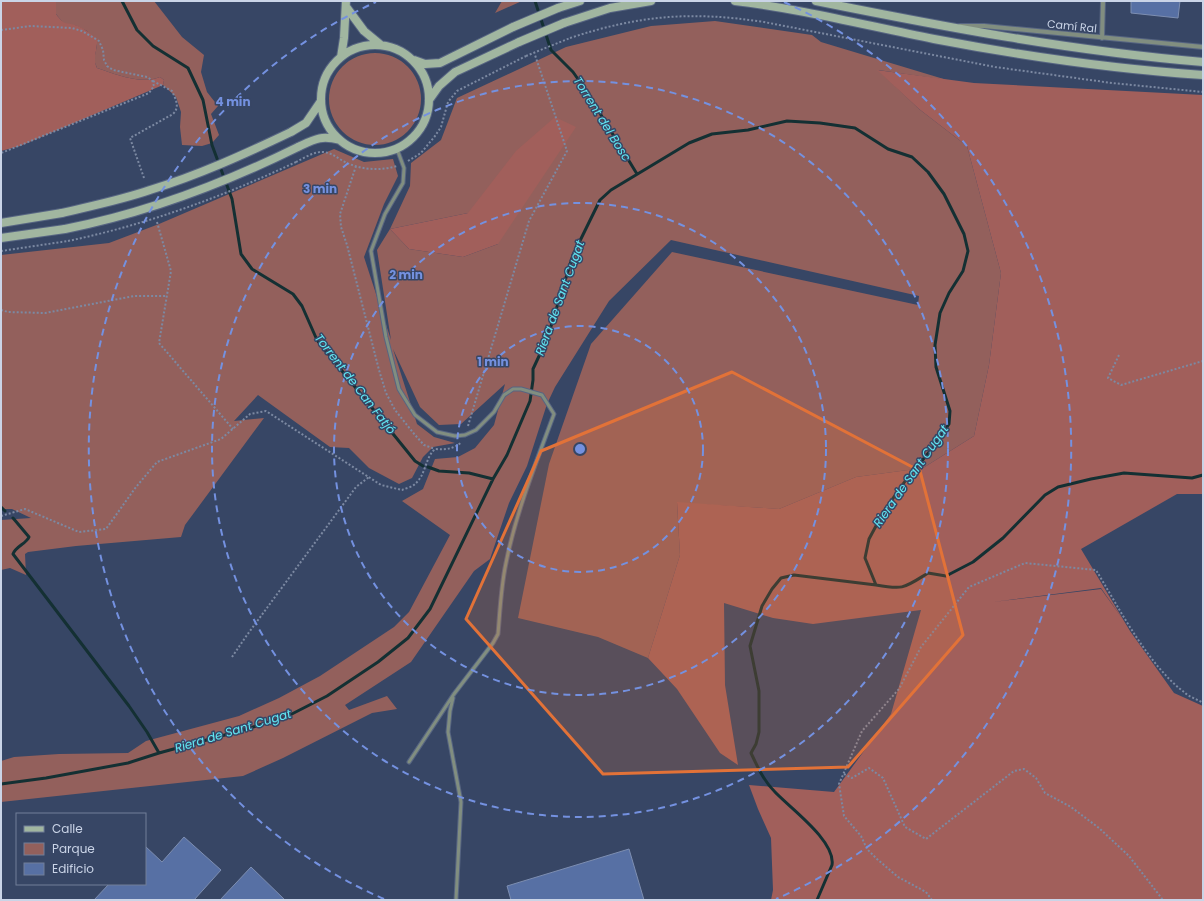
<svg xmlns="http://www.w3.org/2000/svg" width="1204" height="901" font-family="Poppins,sans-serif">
	<rect width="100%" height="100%" fill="#374665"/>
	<path fill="#93605c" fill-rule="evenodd" d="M56,1H154L182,37L204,55L201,72L207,92L218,106L211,114L219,135L212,143L202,146L182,145L180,127L181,112L176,97L163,85L164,80L160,77C140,85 115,74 97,68L94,60L97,45L87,31L77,26L64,24L56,14Z
		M502,1H522L495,13Z
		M715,21L812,35L821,42L947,80L878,70L919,109L967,146L1001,273L989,365L974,436L923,468L856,477L779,509L677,503L680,555L648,658L598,637L518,618L549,464L591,344L672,252L918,305L919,296L671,240L609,301L555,387L547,404L527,466L509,503L490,559L474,571L411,662L345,705L349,710L387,696L397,709L372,713L283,758L243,776L1,802V761L14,757L59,754L128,753L146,741L239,716L279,698L320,676L394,627L409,612L450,535L402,501L423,489L435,459L458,457L475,448L494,425L505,384L461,424L439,425L420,407L393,349L417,424L434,437L455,443L433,447L423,457L412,478L399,484L369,468L349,448L330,447L258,395L234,421L264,418L185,525L181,537L76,546L28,552L25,554L26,575L10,568L1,570V520L31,518L12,509H1V255L109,243L159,224L334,149L364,162L393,159L398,176L384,204L364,257L391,340L377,250L390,229L410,186L411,163L441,140L457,98L566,47L651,26ZM468,213L498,244L463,257L409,249L390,229Z
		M329 99a46 46 0 1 1 92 0a46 46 0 1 1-92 0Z"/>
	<path fill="#a15f5b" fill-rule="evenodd" d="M1,1H56V14C66,27 64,21 78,26C85,29 91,34 97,39C98,50 92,57 97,68C115,74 140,85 160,77L164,80L163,85L20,146L1,151Z
		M877,70L974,83L1203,95V494H1177L1081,549L1130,631L1174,693L1203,706V900H771L773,890L771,838L758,809L749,785L834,792L891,714L921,610L813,624L773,618L724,603L725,685L738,765L720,753L677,689L648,658L680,555L677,502L779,509L856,477L923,468L974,436L989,365L1001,273L967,146L919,109ZM1101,588L1124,621L1101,589L993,602Z
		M555,117L576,127L498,244L463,257L409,249L390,229L468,213L516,151Z"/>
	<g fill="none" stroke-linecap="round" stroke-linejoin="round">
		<path stroke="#143033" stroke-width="3" d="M122,1L137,30L153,46L188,68L203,100L212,145L232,199L241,254L252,269L293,294L302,306L317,340L415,461L423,466
			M535,1L551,50L573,72L587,92L637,174
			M428,467L439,471L469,473L493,479
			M1,507L5,511
			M13,518L29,537C26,544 16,546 13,554L129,706L147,732L159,753
			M1,784L46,778L128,763L159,753L243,730L286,717L327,696L378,662L408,638L430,609L493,479L507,455L530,401L533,380V369L547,339L573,255L600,200L611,190L689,143L712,134L748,130L787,121L820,123L855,128L888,149L912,157L928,172L944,194L964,234L968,251L963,271L949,293L940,313L935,345L936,367L950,411L949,424L931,450L908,477L884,511L869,539L865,558L876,585C904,590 904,588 928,573L946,576L973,562L1003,538L1045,495L1058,487L1091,479L1124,473L1192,478L1203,475
			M817,900L832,865C836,841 790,808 775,792C764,781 758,768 751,753L756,744L759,732V691L750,646L762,606L772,589L781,578L794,575L876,585"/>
	</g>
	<path fill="#5770a4" stroke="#7d8eb1" d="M1131,1H1180L1178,18L1131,13Z
		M184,837L221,870L194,900H94L109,884H145V846L162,862Z
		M629,849L644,900H511L507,886Z
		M251,867L285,900H220Z"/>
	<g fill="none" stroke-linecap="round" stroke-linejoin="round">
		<g stroke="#576582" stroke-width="5">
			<path id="lane" d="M397,149L404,168L403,183L385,214L371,251L386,337L399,389L415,415L437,432L455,436L465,435L476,430L494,412L504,395L513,389H521L542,395L554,414C536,463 516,512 506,563C501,586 500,611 498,634L493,643L454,694L409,762
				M453,698L450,711L448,732L461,802L456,900"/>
		</g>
		<g stroke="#576582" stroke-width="6">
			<path id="street" d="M960,26H984L1203,47
				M1102,38L1103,1"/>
		</g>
		<g stroke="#576582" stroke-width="10">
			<path id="secondary" d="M735,1C802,9 868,26 934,39C1023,56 1113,69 1203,75
				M816,1C945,27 1071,51 1203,62
				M347,8L364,31L381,45
				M558,8L580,1
				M564,23L610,8L651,1
				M321 99a54 54 0 1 1 108 0a54 54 0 1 1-108 0Z
				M341,57L344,38L346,1
				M414,60L425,64L440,63L513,27
				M429,100L439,86L455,72L519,42
				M291,132L306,123L321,101
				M298,147C315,139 321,135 340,140
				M1,223L62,213
				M1,238L65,229"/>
		</g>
		<path stroke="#7c89a2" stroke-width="2" stroke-dasharray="2 2" stroke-linecap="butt" d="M1,30L31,26L72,28L82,31L99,41L103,50L104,60L107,66L113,70L147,77L152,80L154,86L149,93L1,153
			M570,38C640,15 692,11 764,22L995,67L1112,83L1203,92
			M408,161L421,153L435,136L441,127L448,102L457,91L526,56
			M296,162C304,158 313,152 322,152C331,152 337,158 345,162C361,170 380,171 397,166
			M356,166L340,214L341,227L347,245L379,370L386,393L395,410L415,435L424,445L435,449
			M144,178L130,138L173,114C180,107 176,100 172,91L153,81
			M157,222L171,271L159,343L233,429
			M1,251L68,241
			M1,310L8,312L45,313L134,296H167
			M1119,355L1108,378L1121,385L1203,361
			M468,426L529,221L567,151L535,55
			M1,516L25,509L79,532L106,529L136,487L157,462L221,439L250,414L266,411L381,485L402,490C406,488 413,487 416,483C426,474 425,458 435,449C446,450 453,449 462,442
			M232,657L247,635L356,487L369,477
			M844,774L852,778L869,768L883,778L905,827L926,839L1014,771L1024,769L1036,778L1045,793L1071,807L1099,828L1129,856L1163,900
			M932,900L926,892L898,877L877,859L867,849L861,836L844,816L839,784L862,731L899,689L921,647L969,587L1025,563L1096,570C1119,608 1148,665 1184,692C1189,697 1197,699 1203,703"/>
		<use href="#lane" stroke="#818e80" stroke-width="3"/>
		<use href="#street" stroke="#818e80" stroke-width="4"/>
		<use href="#secondary" stroke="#a1b6a0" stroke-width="8"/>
		<g stroke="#576582" stroke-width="10" stroke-linecap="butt">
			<path id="secondary-bridge" d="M513,27L558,8
				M519,42L564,23
				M62,213C91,206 121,200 150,190C199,175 245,154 291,132
				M65,229C147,213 223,184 298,147"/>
		</g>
		<path stroke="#7c89a2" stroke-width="2" stroke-dasharray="2 2" stroke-linecap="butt" d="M526,56L570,38
			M68,241C149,224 222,197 296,162"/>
		<use href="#secondary-bridge" stroke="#a1b6a0" stroke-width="8"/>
	</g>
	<path fill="#e27238" fill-opacity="0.2" stroke="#e27238" stroke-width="3" stroke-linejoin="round" d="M732,372L920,471L963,635L848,767L603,774L466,619L541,451Z"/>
	<g fill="none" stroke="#7491e0" stroke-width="2" stroke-dasharray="7 5">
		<circle cx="580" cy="449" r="123"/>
		<circle cx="580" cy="449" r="246"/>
		<circle cx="580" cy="449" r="368"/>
		<path d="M384 899A491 491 0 0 1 376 2M784 2A491 491 0 0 1 776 899"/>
	</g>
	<g text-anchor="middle" stroke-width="3" stroke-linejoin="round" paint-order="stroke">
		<g font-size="11" fill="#cad4e7" stroke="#374665">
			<text transform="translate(1072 26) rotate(6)" y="4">Camí Ral</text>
		</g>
		<g font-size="12" font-style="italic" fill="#61e7f3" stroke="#374665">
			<text transform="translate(602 119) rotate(58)" y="4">Torrent del Bosc</text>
			<text transform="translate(560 298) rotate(-70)" y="4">Riera de Sant Cugat</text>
			<text transform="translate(355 384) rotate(52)" y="4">Torrent de Can Fatjó</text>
			<text transform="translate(911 476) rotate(-55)" y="4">Riera de Sant Cugat</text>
			<text transform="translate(233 731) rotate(-17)" y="4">Riera de Sant Cugat</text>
		</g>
	</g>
	<circle cx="580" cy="449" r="6" fill="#7491e0" stroke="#374665" stroke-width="2"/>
	<g font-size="12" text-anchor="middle" font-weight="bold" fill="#7491e0" stroke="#374665" stroke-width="3" stroke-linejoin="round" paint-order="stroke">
		<text x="233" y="106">4 min</text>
		<text x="320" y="193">3 min</text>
		<text x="406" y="279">2 min</text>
		<text x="493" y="366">1 min</text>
	</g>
	<rect width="1204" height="901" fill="none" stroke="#cad4e7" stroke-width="4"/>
	<rect x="16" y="813" width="130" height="72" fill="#374665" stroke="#727f99"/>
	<rect x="24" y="826" width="20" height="6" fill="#a1b6a0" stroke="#727f99"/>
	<text x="52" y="833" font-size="12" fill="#cad4e7">Calle</text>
	<rect x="24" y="843" width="20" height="12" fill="#93605c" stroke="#727f99"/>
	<text x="52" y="853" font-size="12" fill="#cad4e7">Parque</text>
	<rect x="24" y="863" width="20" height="12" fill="#5770a4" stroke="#727f99"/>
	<text x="52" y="873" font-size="12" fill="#cad4e7">Edificio</text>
</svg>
